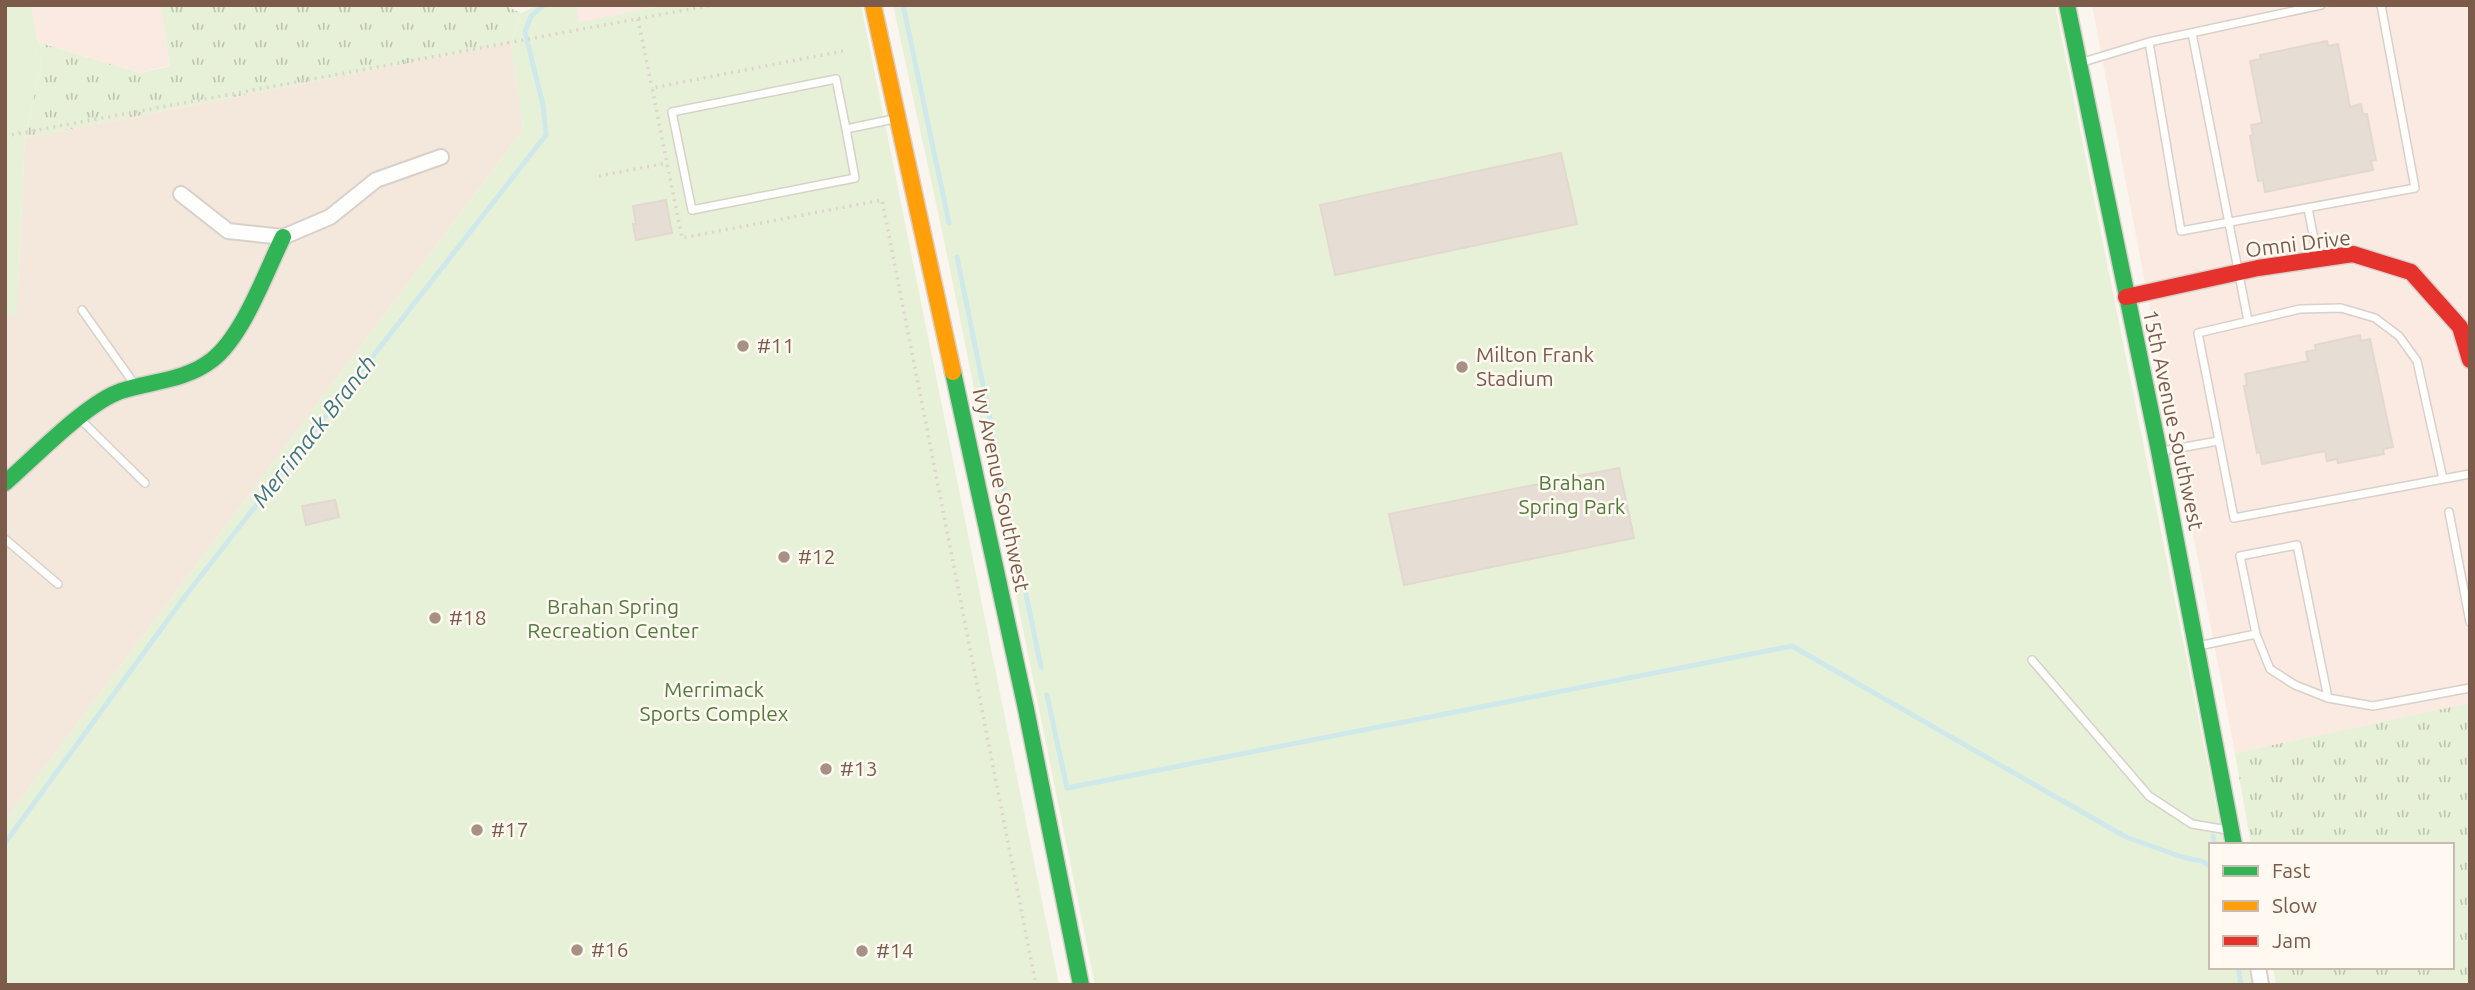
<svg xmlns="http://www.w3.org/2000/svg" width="2475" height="990" font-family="Ubuntu,sans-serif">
	<defs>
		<pattern id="grass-tufts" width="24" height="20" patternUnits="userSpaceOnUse" patternTransform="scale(1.75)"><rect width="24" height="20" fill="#e7f1d8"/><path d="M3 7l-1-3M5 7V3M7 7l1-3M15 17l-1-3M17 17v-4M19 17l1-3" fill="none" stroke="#c0c6b1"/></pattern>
	</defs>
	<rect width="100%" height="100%" fill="#faf5ee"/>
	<path fill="#f3e8db" d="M511,43L523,130L5,820V316L17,313L25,138Z"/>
	<path fill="#faeae2" d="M31,5H161L170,65L140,73L37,42Z
		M576,5H666L579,22Z
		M2092,5H2470V703L2235,753Z"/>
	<path fill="url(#grass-tufts)" d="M161,5H504L521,13L511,43L25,138L41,64L37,42L140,73L170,66Z
		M2470,703V985H2276L2273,967H2452V845H2251L2235,753Z"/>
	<path fill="#e7f1d8" d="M5,5H31L41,64L25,138L17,313L5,316Z
		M538,5H576L579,22L664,5H861L1059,985H5V820L523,130L511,43L521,13Z
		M893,5H2055L2224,845H2211V967H2248L2252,985H1095L945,245Z"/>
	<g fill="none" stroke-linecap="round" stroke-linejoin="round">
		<path stroke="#cfe9eb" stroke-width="5" d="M903,5L949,223
			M957,257L995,444
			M1004,488L1041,667
			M1047,695L1067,788L1792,646L2126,837L2185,858L2202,861L2211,867
			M2213,836L2215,845
			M5,843L186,595L546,135L543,105L525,32L531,16L544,5
			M2238,967L2241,985"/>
	</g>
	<path fill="#e6ddd5" stroke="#e3d8cf" stroke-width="2" d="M2327,41L2328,46L2338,44L2350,107L2361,104L2363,114H2367L2376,160L2371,161L2373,170L2265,192L2263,180L2258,181L2250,136L2253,135L2251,125L2262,123L2250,61L2261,59L2260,55Z
		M1561,153L1577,224L1335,275L1320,205Z
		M666,200L672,233L636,240L633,224H636L633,206Z
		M2360,335L2361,341L2370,339L2393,447L2383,449L2384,454L2338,463L2337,459L2327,461L2325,451L2262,464L2260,452L2257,453L2244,386L2247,385L2245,374L2308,361L2306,352L2316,350L2315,345Z
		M1619,468L1634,538L1404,585L1389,514Z
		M335,500L339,517L306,525L302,506Z"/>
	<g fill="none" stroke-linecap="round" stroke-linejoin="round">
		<g stroke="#d8d0ca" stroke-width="10">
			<path id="lane" d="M2321,5L2149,42L2181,231L2415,188L2381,5
				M2192,33L2248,321
				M2083,62L2149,42
				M846,129L855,178L692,210L672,112L836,79L846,129L894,119
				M2308,208L2317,255
				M2341,308L2375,318L2399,336L2417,361L2443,479L2234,518L2198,333L2300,309Z
				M82,310L135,385
				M82,421L145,483
				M2163,451L2218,441
				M2443,479L2470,474
				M2449,512L2470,622
				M5,539L58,584
				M2256,634L2240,556L2297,545L2328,698
				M2198,646L2256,634L2270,669L2295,685L2328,698L2373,706L2470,688
				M2032,660L2149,796L2192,824L2228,830"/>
		</g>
		<g stroke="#d8d0ca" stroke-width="18">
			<path id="street" d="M181,194L228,231L283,237L330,217L376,180L441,157
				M2258,967L2261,985"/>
		</g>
		<g stroke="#dad0ca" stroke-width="19">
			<path id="fast" d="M2067,5L2159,451L2234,845
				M953,372L1026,709L1081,985
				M5,483C35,457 86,403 121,391C151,381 185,381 212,360C243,336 265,274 283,237"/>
		</g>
		<g stroke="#dad0ca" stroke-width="19">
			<path id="slow" d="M873,5L953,372"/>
		</g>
		<g stroke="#dad0ca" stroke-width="19">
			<path id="jam" d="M2126,297L2258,268L2353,254L2411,272L2460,327L2470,360"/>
		</g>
		<path stroke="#ddd4ce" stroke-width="3.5" stroke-dasharray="2 5" stroke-linecap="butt" d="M638,19L652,88
			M843,51L652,88L682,238L882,200L1036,985
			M5,136L712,5
			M599,176L667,163"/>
		<use href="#lane" stroke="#fefefc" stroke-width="7"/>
		<use href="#street" stroke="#fefefc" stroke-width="14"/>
		<use href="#fast" stroke="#30b455" stroke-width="16"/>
		<use href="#slow" stroke="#ff9f0a" stroke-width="16"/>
		<use href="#jam" stroke="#e5322d" stroke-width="16"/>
	</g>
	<g fill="#a89183" stroke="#fff9f1" stroke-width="2.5">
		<circle cx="743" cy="346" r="7"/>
		<circle cx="1462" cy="367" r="7"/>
		<circle cx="784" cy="557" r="7"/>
		<circle cx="435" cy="618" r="7"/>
		<circle cx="826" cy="769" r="7"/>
		<circle cx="477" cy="830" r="7"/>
		<circle cx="577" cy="950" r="7"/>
		<circle cx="862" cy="951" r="7"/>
	</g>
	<g text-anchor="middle" stroke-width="5" stroke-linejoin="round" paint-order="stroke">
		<g font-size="21" fill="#7c5b4a" stroke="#fff9f1">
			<text transform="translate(2298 244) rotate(-7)" y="7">Omni Drive</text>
			<text transform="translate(2173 420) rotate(78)" y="7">15th Avenue Southwest</text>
			<text transform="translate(1001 490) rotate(78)" y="7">Ivy Avenue Southwest</text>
		</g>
		<g font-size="21" fill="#7c5b4a" stroke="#fff9f1" text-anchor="start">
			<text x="757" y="353">#11</text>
			<text x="1476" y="362">Milton Frank<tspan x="1476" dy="24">Stadium</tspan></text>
			<text x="798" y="564">#12</text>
			<text x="449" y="625">#18</text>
			<text x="840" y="776">#13</text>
			<text x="491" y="837">#17</text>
			<text x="591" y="957">#16</text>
			<text x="876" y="958">#14</text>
		</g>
		<g font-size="21" fill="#517c3e" stroke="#fff9f1">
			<text x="1572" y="490">Brahan<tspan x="1572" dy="24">Spring Park</tspan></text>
			<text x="613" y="614">Brahan Spring<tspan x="613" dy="24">Recreation Center</tspan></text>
			<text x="714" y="697">Merrimack<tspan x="714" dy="24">Sports Complex</tspan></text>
		</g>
		<g font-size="23" font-style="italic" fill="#3c7782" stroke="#fff9f1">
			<text transform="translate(314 431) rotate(-52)" y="8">Merrimack Branch</text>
		</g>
	</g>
	<rect width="2475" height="990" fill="none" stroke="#7c5b4a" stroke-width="14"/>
	<rect x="2209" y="843" width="245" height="126" fill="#fff9f1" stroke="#cbbaae" stroke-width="2"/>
	<rect x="2223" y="866" width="35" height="10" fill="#30b455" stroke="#cbbaae" stroke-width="2"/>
	<text x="2272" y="878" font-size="21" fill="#7c5b4a">Fast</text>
	<rect x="2223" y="901" width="35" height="10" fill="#ff9f0a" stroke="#cbbaae" stroke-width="2"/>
	<text x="2272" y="913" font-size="21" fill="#7c5b4a">Slow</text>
	<rect x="2223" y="936" width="35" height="10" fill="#e5322d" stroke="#cbbaae" stroke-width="2"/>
	<text x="2272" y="948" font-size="21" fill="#7c5b4a">Jam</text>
</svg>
